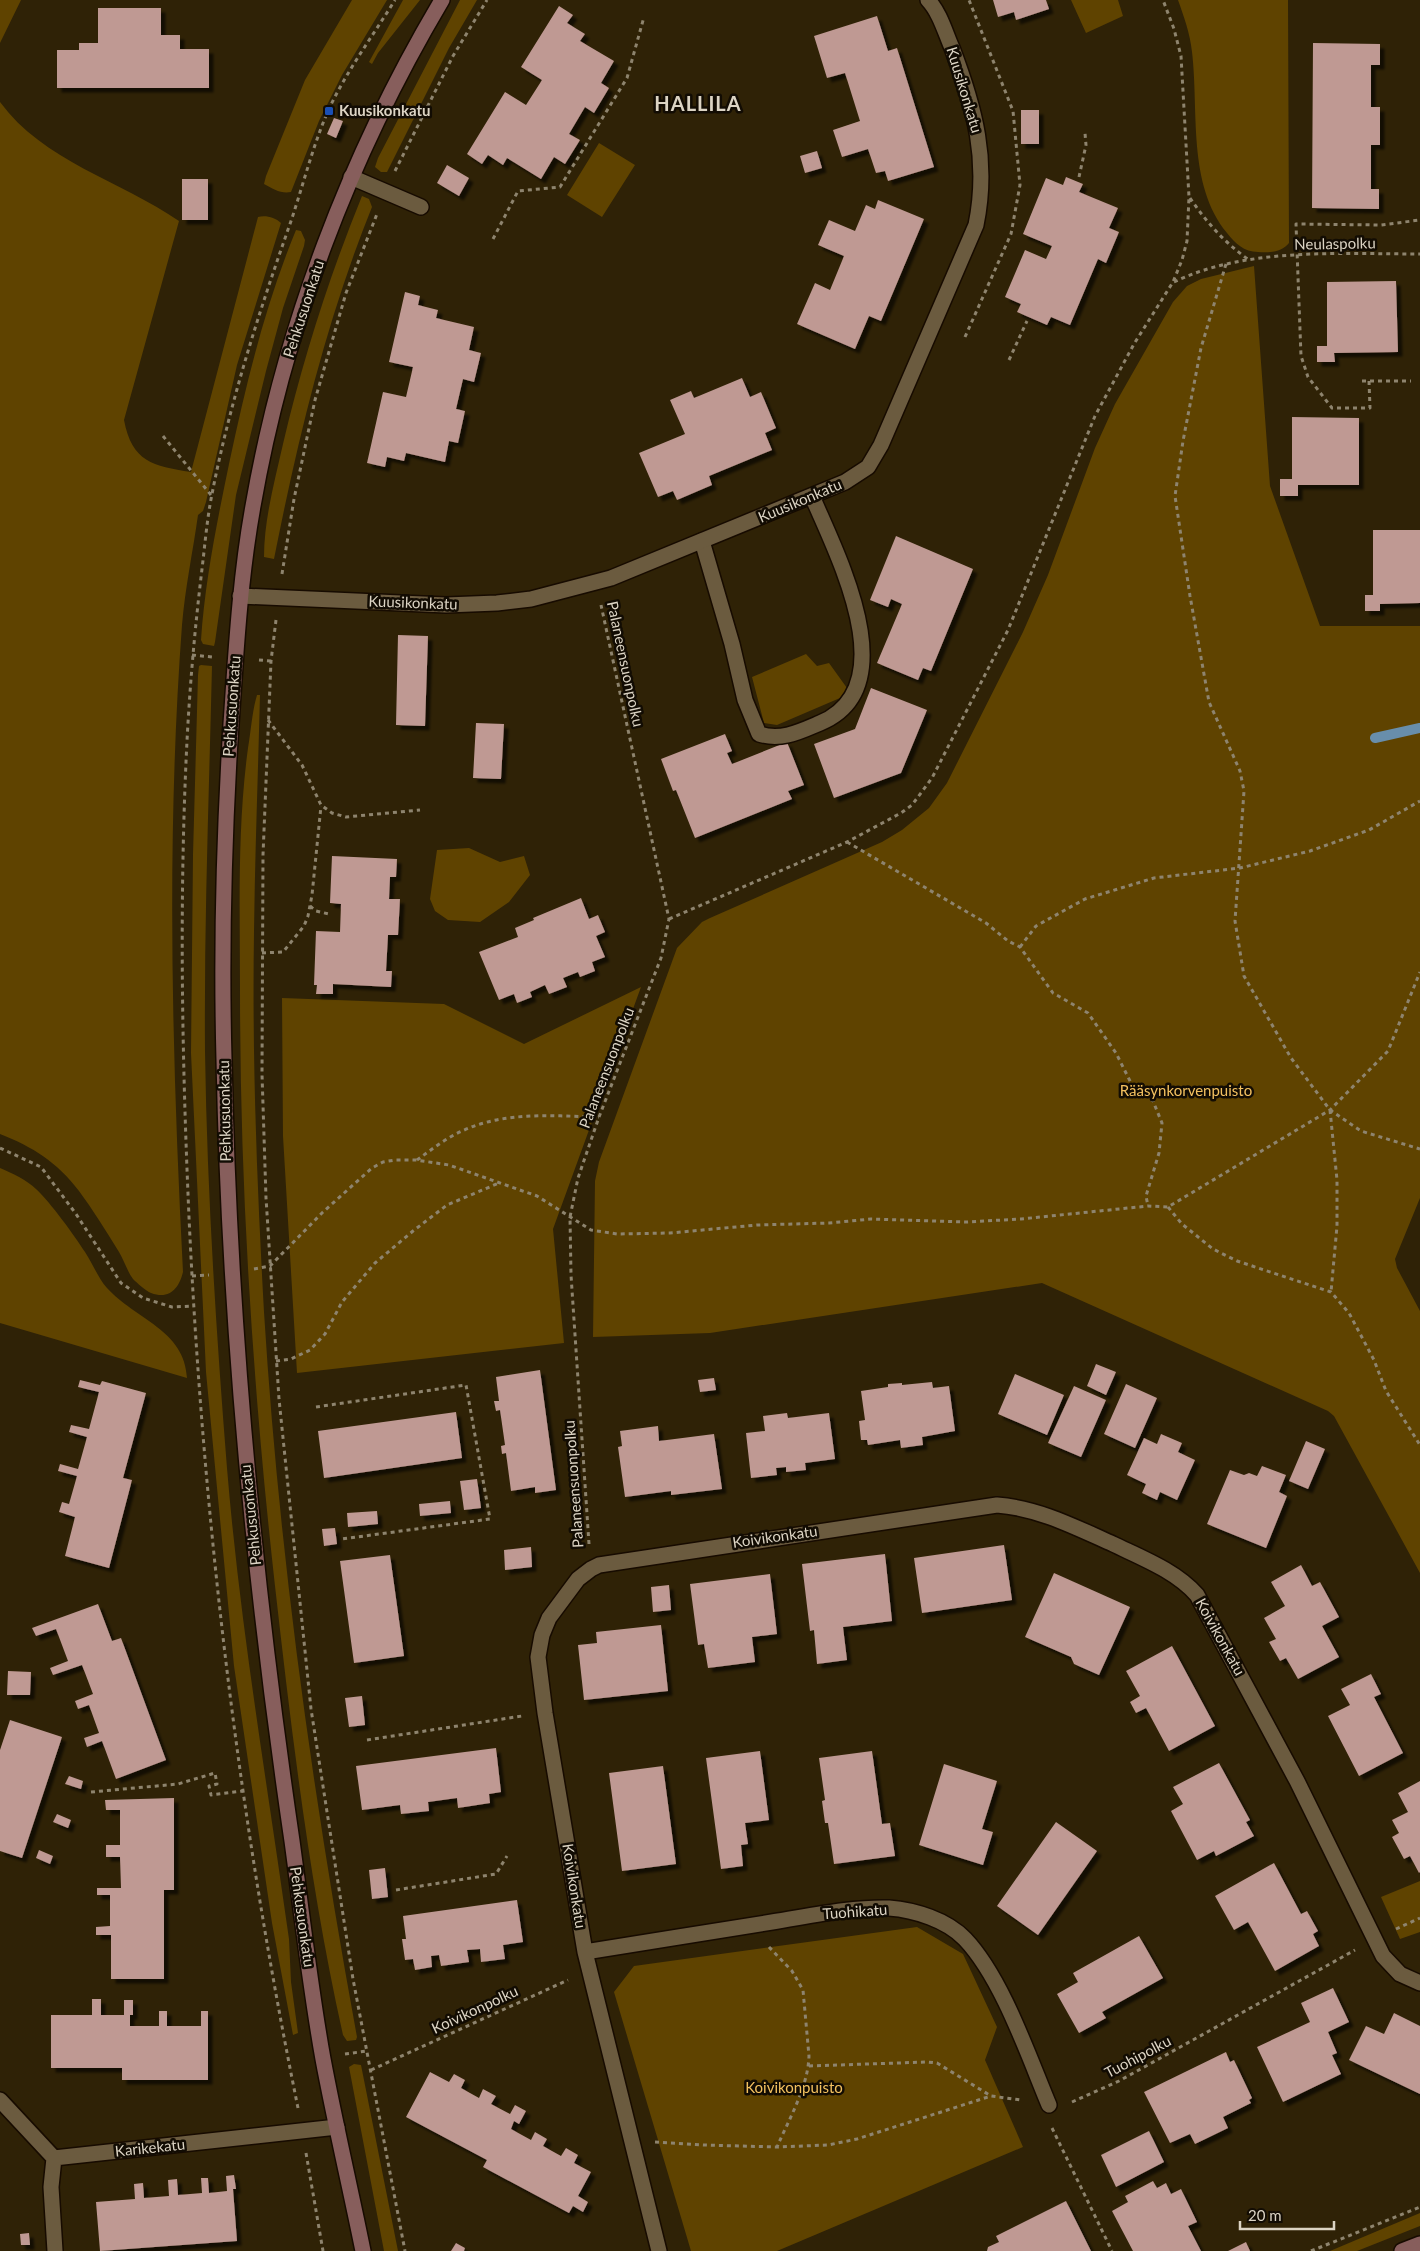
<svg xmlns="http://www.w3.org/2000/svg" width="1420" height="2251" font-family="Lato,sans-serif">
	<defs>
		<filter id="shadow"><feDropShadow dx="4.5" dy="4.5" stdDeviation="1" flood-color="#0009"/></filter>
	</defs>
	<rect width="100%" height="100%" fill="#2f2206"/>
	<path fill="#5f4300" d="M0,0H21L0,43Z
		M352,0H387L342,75L319,121L291,192C281,194 273,189 264,184L266,176L305,80Z
		M403,0H420L378,53L372,64L369,62Z
		M460,0H477L449,48L387,172H381L375,167L378,158Z
		M1071,0H1118L1123,16L1086,33Z
		M1178,0H1288L1289,243C1282,252 1269,253 1258,252C1244,252 1235,243 1227,233C1187,184 1199,111 1192,52C1190,33 1184,17 1178,0Z
		M0,102C43,161 121,181 179,221L124,420C132,462 153,466 191,472L258,217C265,215 275,217 281,223L237,365L206,502L203,511L198,515C193,551 185,588 182,625C166,840 172,1057 183,1272C179,1288 170,1300 151,1293C146,1291 137,1283 133,1279C127,1271 124,1260 119,1252C106,1231 93,1210 79,1191C57,1162 33,1147 0,1134Z
		M599,143L635,165L602,217L567,195Z
		M362,196L369,199L372,207C326,321 298,438 274,559L264,557C264,519 275,480 283,444C303,359 329,277 362,196Z
		M296,230L301,231L305,240L304,246L283,308L266,371L236,495L215,642L214,646L203,644L201,640C205,581 217,522 229,464C246,384 265,305 296,230Z
		M1254,266L1270,486L1320,626H1420V1198L1395,1259L1397,1268L1420,1311V1573L1334,1416L1328,1411L1042,1283L710,1333L593,1337L595,1181L599,1162L677,948L702,922L710,918L882,842L902,830L929,808L947,783L1023,632L1048,575L1095,448L1115,404L1173,302L1187,286L1201,279Z
		M806,654L817,666L829,663L847,688L840,698L777,725L764,723L752,677Z
		M201,665L212,666C209,795 204,923 205,1051C207,1190 216,1330 227,1468C240,1626 267,1782 289,1939L291,1982L298,2033L293,2035L272,1923L234,1666L206,1372L191,1053L193,855L198,675L199,666Z
		M257,695H260C258,774 255,853 254,932C252,1059 257,1186 264,1312C279,1555 313,1797 357,2037L356,2040L347,2041L343,2035C310,1887 292,1736 275,1586C253,1389 240,1191 240,992C240,911 237,829 248,748C251,731 252,712 257,695Z
		M469,848L500,862L524,856L530,875L509,902L480,922L448,920L435,911L430,899L437,850Z
		M641,987L553,1229L564,1343L297,1373L283,1136L282,998L444,1004L524,1044Z
		M0,1168C12,1173 27,1180 36,1189C51,1203 74,1235 85,1252C93,1264 98,1278 107,1288C135,1319 185,1330 187,1378L0,1323Z
		M1420,1881V1932L1400,1939L1381,1897Z
		M917,1927L963,1954L997,2027L985,2060L1023,2147L777,2251H691L614,1992L634,1966Z
		M354,2064L361,2065L398,2251H384L349,2067Z
		M1420,2213V2226L1357,2251H1330Z"/>
	<g fill="none" stroke-linecap="round" stroke-linejoin="round">
		<path stroke="#688eab" stroke-width="10" d="M1375,738L1420,728"/>
	</g>
	<path fill="#bf9993" filter="url(#shadow)" d="M993,0H1046L1049,9L1016,20L1014,12L998,17Z
		M559,6L573,15L567,23L585,34L580,41L614,61L601,83L609,88L594,113L585,107L569,134L580,140L565,164L554,157L541,179L507,158L503,165L488,155L482,164L467,154L505,92L526,105L542,80L521,67Z
		M98,8H161V35H180V49H209V88H57V50H79V43H98Z
		M877,16L888,51L897,48L934,167L888,181L885,171L876,173L868,149L842,157L833,130L860,121L845,73L827,78L814,36Z
		M1313,43L1380,44V65H1371V107H1380V145H1371V189H1379V209L1312,208Z
		M1021,110H1039V144H1021Z
		M334,118L343,121L336,138L327,134Z
		M817,151L822,168L805,173L800,156Z
		M447,165L469,178L459,196L437,183Z
		M1066,177L1083,184L1079,192L1118,208L1109,228L1119,232L1106,263L1098,259L1070,325L1051,317L1047,325L1017,312L1021,304L1005,297L1025,250L1046,259L1052,246L1023,234L1046,178L1063,185Z
		M182,179H208V220H182Z
		M878,200L924,219L881,321L869,316L855,349L797,324L815,283L830,290L844,256L818,245L829,220L855,231L866,205L875,209Z
		M1396,281L1398,352L1334,353L1335,362H1317V346H1327V282Z
		M405,292L420,296L418,305L438,310L436,318L474,327L469,350L481,353L474,382L463,379L456,409L465,411L458,443L449,441L445,462L406,453L404,461L387,457L385,467L367,463L383,392L406,397L413,367L389,362Z
		M742,378L750,397L761,392L776,428L765,433L772,450L709,476L712,485L677,500L673,491L658,497L639,453L685,434L670,400L691,391L694,398Z
		M1292,417L1359,418V485H1298V496H1280V479H1292Z
		M1373,530H1420V603L1380,604V611H1365V595H1373Z
		M896,536L973,569L931,671L923,668L918,680L877,663L902,604L891,599L888,607L870,600Z
		M398,635L428,636L425,726L396,725Z
		M871,688L927,710L901,773L834,798L814,744L855,729Z
		M476,723L504,724L501,779L473,778Z
		M725,734L732,751L727,753L732,764L787,742L804,785L788,791L792,799L695,838L676,790L673,791L661,759Z
		M332,856L397,859L396,877H390L389,899H400L398,935H388L386,971H392L391,987L333,984V994H316L317,985H314L316,931L340,932L341,904L330,903Z
		M581,898L589,919L598,915L605,932L596,936L605,957L592,962L595,971L580,977L578,972L563,978L567,987L549,994L545,985L530,992L532,997L517,1003L514,994L499,1000L479,952L518,937L515,928L534,920L533,918Z
		M1096,1364L1116,1372L1106,1395L1087,1386Z
		M540,1370L556,1490L535,1493V1487L511,1491L506,1453L502,1454L501,1446L505,1445L500,1410L496,1411L494,1401H499L496,1377Z
		M1015,1374L1064,1395L1047,1435L998,1414Z
		M714,1378L716,1390L700,1392L698,1380Z
		M80,1380L100,1385L102,1381L146,1393L123,1478L132,1480L109,1568L65,1556L75,1517L59,1512L62,1502L69,1504L77,1476L58,1471L60,1464L78,1469L87,1437L69,1432L71,1425L89,1429L99,1392L78,1387Z
		M932,1382L933,1388L949,1386L955,1431L922,1437L923,1445L901,1448L900,1440L868,1445L867,1440H861L859,1421L865,1420L861,1391L888,1387V1384L902,1383V1385Z
		M1126,1384L1157,1398L1135,1448L1104,1434Z
		M1074,1386L1106,1400L1081,1457L1048,1443Z
		M456,1412L462,1458L324,1478L318,1431Z
		M787,1413L788,1418L829,1413L835,1459L805,1463L806,1470L786,1472V1467L776,1468L777,1475L751,1478L746,1433L765,1431L763,1416Z
		M658,1426L659,1441L714,1434L722,1489L671,1495V1491L625,1497L618,1447L622,1446L620,1431Z
		M1161,1434L1182,1443L1178,1452L1195,1460L1177,1500L1160,1492L1157,1500L1142,1493L1146,1484L1127,1475L1144,1438L1157,1444Z
		M1306,1441L1325,1449L1308,1489L1289,1481Z
		M1262,1466L1286,1475L1279,1492L1287,1496L1266,1548L1207,1524L1230,1470L1244,1475L1249,1473L1257,1476Z
		M477,1479L481,1508L464,1510L460,1481Z
		M450,1501L451,1513L420,1516L419,1504Z
		M377,1511L378,1524L348,1527L347,1513Z
		M335,1528L337,1544L324,1546L322,1529Z
		M1004,1545L1012,1600L922,1613L914,1558Z
		M531,1547L532,1567L505,1570L504,1550Z
		M885,1554L892,1621L843,1627L847,1660L817,1664L814,1630L810,1631L802,1564Z
		M390,1555L404,1656L354,1663L340,1561Z
		M1301,1565L1312,1586L1320,1582L1339,1617L1322,1626L1339,1657L1298,1679L1286,1658L1280,1661L1269,1642L1276,1639L1264,1618L1285,1606L1271,1582Z
		M1054,1573L1130,1607L1099,1675L1074,1664L1071,1657L1025,1637Z
		M770,1574L777,1634L752,1637L755,1662L708,1668L704,1644L698,1645L690,1584Z
		M669,1585L671,1610L653,1612L651,1587Z
		M98,1604L112,1641L121,1638L166,1760L116,1779L102,1741L87,1747L84,1738L99,1733L89,1705L78,1709L75,1701L93,1694L82,1665L53,1675L50,1668L68,1661L56,1629L36,1636L32,1628Z
		M661,1625L668,1691L584,1700L578,1645L597,1643L596,1632Z
		M1172,1646L1215,1726L1169,1751L1146,1708L1136,1713L1130,1702L1140,1696L1126,1671Z
		M8,1671L31,1672L30,1695H7Z
		M1371,1674L1381,1694L1374,1697L1403,1753L1359,1776L1328,1716L1350,1705L1341,1689Z
		M362,1696L365,1725L349,1727L345,1698Z
		M10,1720L62,1737L22,1858L0,1851V1750Z
		M496,1748L501,1792L489,1794L490,1803L458,1808L457,1798L428,1802L429,1811L401,1814L400,1805L362,1810L356,1766Z
		M760,1751L769,1820L745,1823L748,1844L741,1845L743,1866L721,1869L706,1758Z
		M872,1751L882,1824L890,1823L895,1856L834,1864L828,1823H825L822,1801L825,1800L819,1758Z
		M1219,1763L1250,1820L1246,1822L1254,1836L1216,1856L1214,1851L1197,1860L1171,1811L1183,1804L1173,1787Z
		M944,1764L997,1781L982,1829L993,1832L983,1865L919,1845Z
		M663,1766L676,1864L622,1871L609,1773Z
		M69,1776L83,1781L81,1789L65,1784Z
		M1420,1781V1872L1419,1873L1410,1856L1404,1859L1392,1837L1399,1833L1392,1820L1408,1812L1398,1793Z
		M174,1798V1890H164V1979H111V1935H96V1927L110,1926V1895H97V1888H121L120,1857H106V1845H120V1810H106L105,1800Z
		M57,1814L71,1820L68,1828L53,1822Z
		M1056,1822L1097,1851L1038,1935L997,1906Z
		M39,1850L53,1856L50,1864L36,1858Z
		M1274,1863L1301,1914L1307,1911L1318,1931L1313,1934L1319,1946L1275,1971L1248,1922L1234,1930L1215,1896Z
		M385,1868L388,1897L372,1899L369,1870Z
		M517,1900L523,1942L503,1945L505,1959L481,1962L480,1949L467,1950L469,1962L441,1966L439,1955L431,1956L432,1967L415,1970L413,1959L405,1960L402,1939H406L403,1916Z
		M1139,1936L1163,1978L1102,2012L1106,2018L1079,2033L1057,1994L1078,1982L1073,1973Z
		M1333,1988L1349,2022L1328,2032L1337,2053L1332,2055L1341,2074L1283,2102L1257,2047L1310,2022L1301,2003Z
		M92,1999H101V2015H124V2000H133V2015H130V2026H159V2011H167V2026H201V2011H208V2080H122V2068H51V2015H92Z
		M1394,2013L1420,2026V2094L1349,2060L1366,2026L1384,2034Z
		M1226,2052L1230,2062L1234,2060L1252,2098L1249,2100L1251,2103L1223,2117L1228,2128L1195,2144L1190,2134L1170,2143L1144,2092Z
		M430,2072L449,2082L454,2074L465,2080L461,2088L479,2098L483,2089L496,2096L491,2104L510,2114L515,2105L526,2111L519,2124L514,2121L511,2129L531,2140L535,2132L547,2139L543,2146L561,2156L566,2148L578,2155L574,2163L591,2172L578,2196L588,2202L583,2212L573,2206L569,2213L483,2167L487,2160L406,2117Z
		M1149,2131L1164,2162L1116,2187L1101,2155Z
		M234,2175L236,2189H233L237,2241L100,2251L96,2202L135,2199L134,2184L143,2183L144,2198L169,2196L168,2180L177,2179L178,2195L202,2193L201,2178H208L209,2193L227,2191L226,2176Z
		M1153,2181L1157,2188L1166,2183L1171,2194L1181,2189L1197,2222L1188,2226L1201,2251H1133L1112,2211L1128,2202L1125,2196Z
		M1066,2201L1091,2251H987L988,2247L999,2242L996,2236Z
		M29,2233L30,2245H21L20,2234Z
		M1246,2242L1250,2251H1228Z
		M456,2243L465,2248L464,2251H451Z"/>
	<g fill="none" stroke-linecap="round" stroke-linejoin="round">
		<g stroke="#170b00" stroke-width="18">
			<path id="lane" d="M351,177L421,207
				M702,541L732,644L745,700L759,734C781,741 799,732 820,723C907,687 836,553 812,496"/>
		</g>
		<g stroke="#170b00" stroke-width="18">
			<path id="street" d="M240,596L446,605L497,603L531,599L611,578L845,482L868,467L881,445L976,225C989,161 975,108 952,48C945,32 940,13 928,0
				M585,1952C647,1942 710,1932 772,1922C810,1916 850,1907 889,1908C915,1910 947,1920 965,1939C1002,1978 1028,2055 1049,2105
				M0,2100L54,2158
				M55,2251L51,2187L54,2158L337,2127
				M659,2251L585,1952L545,1713L538,1657L542,1635L549,1618L578,1579L591,1569L599,1565L997,1505C1038,1508 1075,1527 1113,1544C1142,1558 1176,1571 1197,1595L1297,1781L1383,1956L1400,1974L1420,1983"/>
		</g>
		<g stroke="#170b00" stroke-width="18">
			<path id="secondary" d="M363,2251C350,2187 335,2123 323,2059C310,1987 302,1914 292,1841C254,1582 229,1322 224,1059C221,947 224,836 231,724C236,651 240,578 253,506C284,328 350,155 442,0
				M1402,2251L1420,2244"/>
		</g>
		<path stroke="#8e846e" stroke-width="3" stroke-dasharray="4 4" stroke-linecap="butt" d="M395,171L453,56L487,0
			M1079,177L1086,145L1085,133
			M1190,198C1207,223 1225,243 1249,260
			M493,239L518,191L560,187L627,78L644,17
			M1226,264L1201,348L1183,441L1175,496L1190,596L1209,702L1240,771L1244,791L1235,921L1244,976L1291,1058L1330,1110L1361,1131L1420,1149
			M1174,282C1246,247 1341,254 1420,254
			M965,337L1011,234L1020,185L1013,111L969,0
			M1009,360L1027,321
			M1362,381H1411
			M1369,381L1370,408H1332L1308,377L1301,356L1296,224L1381,225L1420,220
			M163,436L211,495
			M282,574L294,499L315,400L346,293L377,214
			M276,620L271,661L263,855L262,1074L266,1198L279,1399L311,1709L353,1979L405,2251
			M192,655L213,657
			M259,660L271,661
			M268,720L302,765L321,805L332,813L346,817L420,810
			M847,842L986,923L1008,941L1020,947L1053,993L1088,1013L1116,1053L1133,1087L1153,1101L1162,1123L1159,1153L1146,1196L1148,1206
			M310,906L316,911L329,914
			M669,919L847,842L901,813L912,805L932,778L1008,630L1095,416L1134,344L1173,282L1182,260L1187,241L1189,197L1181,56L1174,29L1163,0
			M1020,947L1036,926L1085,899L1154,878L1240,868L1310,851L1369,830L1420,801
			M262,953L283,952L304,926L308,916L312,895L321,806
			M1330,1110L1337,1180V1226L1331,1292
			M0,1148L41,1167L76,1214L121,1283L143,1298L172,1307L194,1306
			M417,1160C431,1150 446,1138 462,1131C505,1111 553,1116 599,1117
			M1168,1207L1182,1224L1213,1249L1237,1261L1331,1292L1349,1313L1374,1360L1386,1391L1420,1445
			M254,1269L270,1266L323,1212L372,1168L383,1162L395,1160H416L449,1165L537,1196L591,1230L617,1234L670,1233L757,1225L829,1223L871,1219L966,1222L1021,1219L1148,1206L1168,1207L1330,1110L1388,1051L1420,972
			M192,1276L209,1275
			M276,1361L291,1359L310,1350L325,1334L342,1302L375,1263L413,1231L447,1205L499,1183
			M316,1407L466,1385L490,1519L342,1539
			M589,1544L571,1275L570,1217L578,1178L599,1117L661,958L669,919L601,605
			M367,1740L522,1716
			M91,1792L178,1784L215,1773L217,1784L209,1786L211,1795L243,1791
			M396,1890L496,1874L507,1856
			M1396,1929L1420,1918
			M769,1947L792,1971L803,1990L809,2056C808,2087 789,2119 777,2147
			M345,2054L367,2051
			M809,2066L927,2062L937,2063L991,2096
			M371,2070L568,1980
			M1072,2102L1119,2081L1355,1950
			M298,2108C238,1814 203,1516 189,1217C182,1059 179,900 187,741C190,683 195,627 202,569C205,544 207,519 212,494C230,402 259,312 290,224C303,186 312,148 328,111C346,72 372,37 395,0
			M1052,2128L1112,2251
			M655,2142L703,2145L777,2147L828,2145L857,2139L991,2096L1021,2100
			M306,2153L323,2251
			M1311,2251L1420,2207"/>
		<use href="#lane" stroke="#6b5b3f" stroke-width="15"/>
		<use href="#street" stroke="#6b5b3f" stroke-width="15"/>
		<use href="#secondary" stroke="#875e5c" stroke-width="15"/>
	</g>
	<rect fill="#1a4fb4" stroke="#120c03" stroke-width="2" x="324" y="106" width="10" height="10" rx="2.5"/>
	<g text-anchor="middle" stroke-width="5" stroke-linejoin="round" paint-order="stroke">
		<g font-size="15" fill="#dcd4c4" stroke="#120c03">
			<text transform="translate(964 90) rotate(73)" y="5">Kuusikonkatu</text>
			<text transform="translate(1335 244) rotate(-1)" y="5">Neulaspolku</text>
			<text transform="translate(304 309) rotate(-72)" y="5">Pehkusuonkatu</text>
			<text transform="translate(800 501) rotate(-23)" y="5">Kuusikonkatu</text>
			<text transform="translate(413 603) rotate(2)" y="5">Kuusikonkatu</text>
			<text transform="translate(625 664) rotate(78)" y="5">Palaneensuonpolku</text>
			<text transform="translate(232 706) rotate(-86)" y="5">Pehkusuonkatu</text>
			<text transform="translate(607 1068) rotate(-69)" y="5">Palaneensuonpolku</text>
			<text transform="translate(225 1111) rotate(-91)" y="5">Pehkusuonkatu</text>
			<text transform="translate(574 1484) rotate(-94)" y="5">Palaneensuonpolku</text>
			<text transform="translate(251 1515) rotate(-96)" y="5">Pehkusuonkatu</text>
			<text transform="translate(775 1537) rotate(-8)" y="5">Koivikonkatu</text>
			<text transform="translate(1220 1637) rotate(61)" y="5">Koivikonkatu</text>
			<text transform="translate(574 1886) rotate(81)" y="5">Koivikonkatu</text>
			<text transform="translate(855 1912) rotate(-4)" y="5">Tuohikatu</text>
			<text transform="translate(302 1917) rotate(82)" y="5">Pehkusuonkatu</text>
			<text transform="translate(475 2010) rotate(-25)" y="5">Koivikonpolku</text>
			<text transform="translate(1138 2057) rotate(-28)" y="5">Tuohipolku</text>
			<text transform="translate(150 2148) rotate(-6)" y="5">Karikekatu</text>
		</g>
		<g font-size="15" font-weight="bold" fill="#dcd4c4" stroke="#120c03" text-anchor="start">
			<text x="339" y="116">Kuusikonkatu</text>
		</g>
		<g font-size="15" fill="#f3c160" stroke="#120c03">
			<text x="1186" y="1096">Rääsynkorvenpuisto</text>
			<text x="794" y="2093">Koivikonpuisto</text>
		</g>
		<g font-size="20" font-weight="bold" letter-spacing="1" fill="#dcd4c4" stroke="#120c03">
			<text x="698" y="111">HALLILA</text>
		</g>
	</g>
	<path d="M1240 2221v8h94v-8" fill="none" stroke="#dcd4c4" stroke-width="2.5"/>
	<text x="1248" y="2221" font-size="15" fill="#dcd4c4" stroke="#120c03" stroke-width="4" paint-order="stroke">20 m</text>
</svg>
